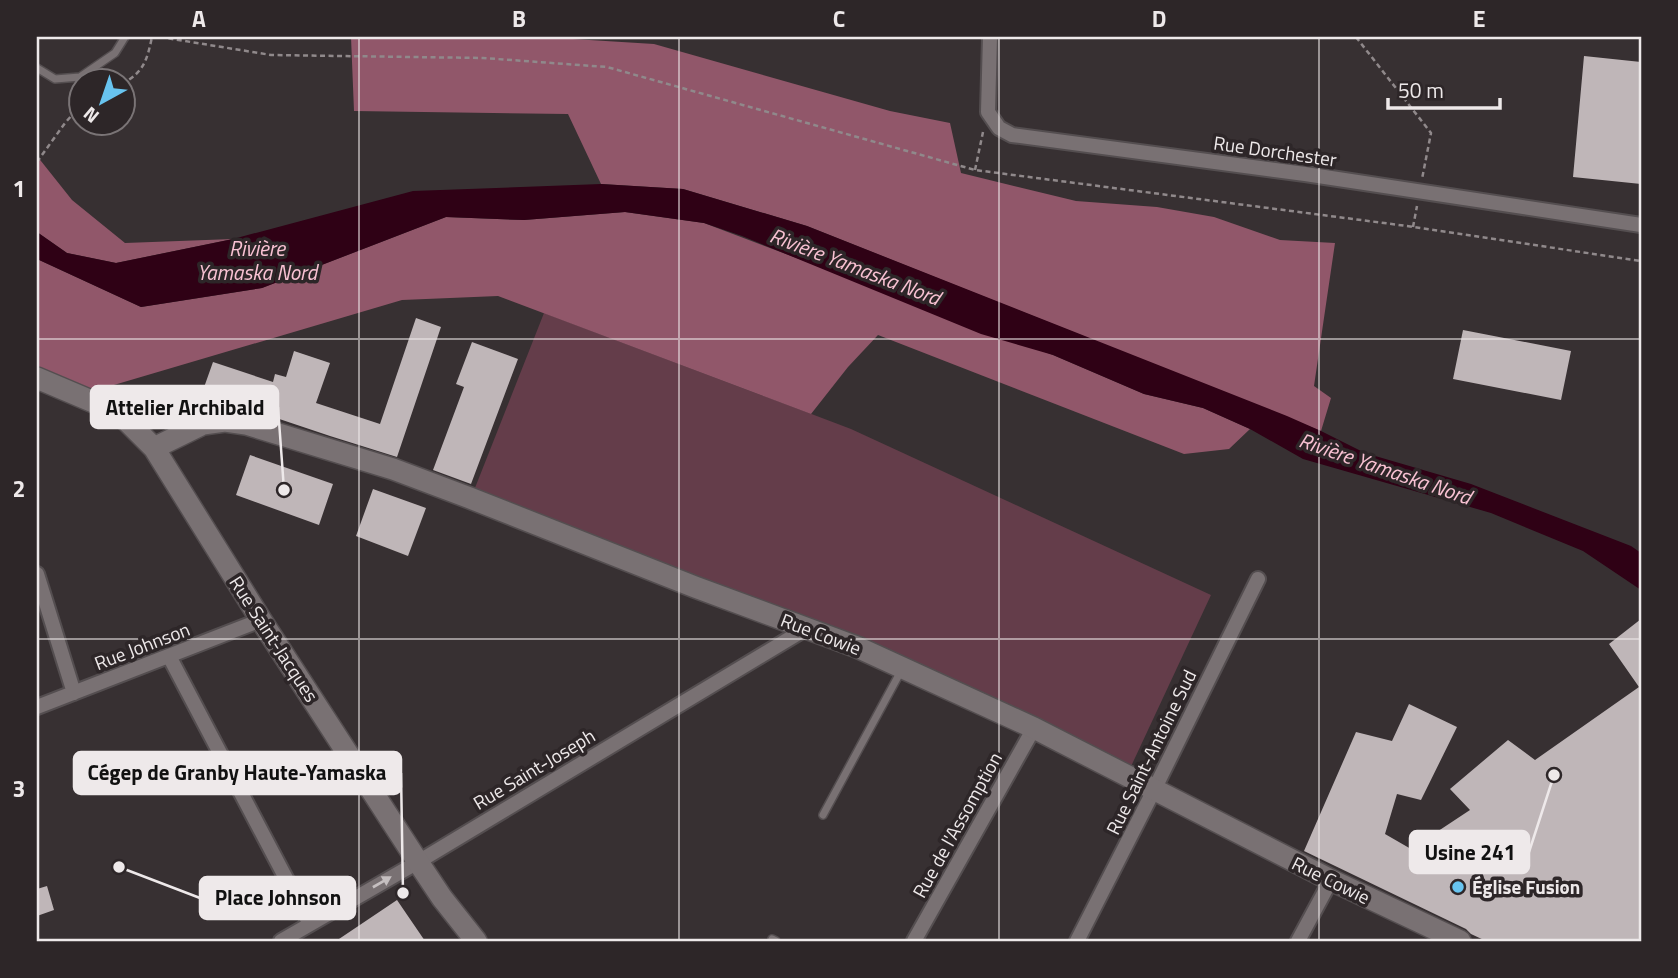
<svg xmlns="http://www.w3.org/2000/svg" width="1678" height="978" font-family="'Titillium Web',sans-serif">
	<rect width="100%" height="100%" fill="#373032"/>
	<path fill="#643d4a" d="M544,313L851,429L1211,595L1127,775L1034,728L471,498Z"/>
	<path fill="#91576a" d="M351,37H541L654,44L890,111L950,123L961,173L1076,201L1157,207L1214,217L1280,240L1335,243L1314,386L1331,398L1321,431L807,226L683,189L601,184L568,114L354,111Z
		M37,156L72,200L125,243L233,239L116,263L67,253L37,232Z
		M625,212L704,223L1053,355L1144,394L1203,408L1250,429L1229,449L1184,454L878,335L848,367L811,414L498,296L402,300L80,395L37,377V259L141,307L262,288L446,217L524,220Z"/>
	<path fill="#2f0115" d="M601,184L683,189L807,226L1287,416L1321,431L1365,453L1471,484L1631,546L1641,553V590L1583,551L1491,513L1303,459L1250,429L1203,408L1144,394L1053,355L981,334L742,236L704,223L625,212L524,220L446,217L262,288L141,307L37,259V232L67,253L116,263L233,239L413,191Z"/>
	<path fill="#bfb6b8" d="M1584,56L1641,62V184L1573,177Z
		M416,318L441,327L397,457L330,436L202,393L213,362L273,382L275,374L286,377L294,351L330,363L316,403L380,424Z
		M1463,330L1571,351L1561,400L1453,379Z
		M472,342L518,359L471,484L433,470L464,387L456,384Z
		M250,455L333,484L319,525L236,495Z
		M373,489L426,508L408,556L356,536Z
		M1641,619V941H1486L1471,934L1466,929L1304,851L1356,732L1392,741L1409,704L1457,727L1421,800L1397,794L1385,834L1411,849L1470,810L1450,789L1508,740L1535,760L1639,687L1609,644Z
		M47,886L54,910L37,916V889Z
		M397,900L425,941H336Z"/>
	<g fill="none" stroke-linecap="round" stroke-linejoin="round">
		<g stroke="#544e50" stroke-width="10">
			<path id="lane" d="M37,68L55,79L80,77L115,53L125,37
				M823,815L901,671
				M772,939L776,941"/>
		</g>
		<g stroke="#544e50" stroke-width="18">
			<path id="street" d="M990,37L988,112L999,128L1012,135L1305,174L1641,225
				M37,574L74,693
				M169,656L310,924
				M37,707L261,620
				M281,941L418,862L807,628
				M914,941L1034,728
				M1077,941L1154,790L1258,579
				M1298,941L1331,880"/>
		</g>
		<g stroke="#544e50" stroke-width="24">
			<path id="secondary" d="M37,378L103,406L125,419L154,448L261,620L418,862L442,898L476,941
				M154,448L203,424L225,421L246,424L393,469L470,498L695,587L857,647L1034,728L1331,880L1460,941"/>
		</g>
		<path stroke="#90898b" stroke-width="2.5" stroke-dasharray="5 3.5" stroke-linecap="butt" d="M160,37L271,55L483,58L607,67L975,170L1407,226L1641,261
			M1356,37L1431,133L1422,179
			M122,84C144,72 147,60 152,37
			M37,162L65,123L80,106
			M975,170L983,132
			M1413,227L1417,206"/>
		<use href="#lane" stroke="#797173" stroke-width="7"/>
		<use href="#street" stroke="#797173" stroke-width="14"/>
		<use href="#secondary" stroke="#797173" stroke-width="21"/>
	</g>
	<defs><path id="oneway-solid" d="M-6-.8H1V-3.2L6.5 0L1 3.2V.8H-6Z" transform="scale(1.75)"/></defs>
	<use fill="#c5bfc0" href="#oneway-solid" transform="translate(382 882) rotate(-30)"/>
	<path fill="none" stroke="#eee9ea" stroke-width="2" stroke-opacity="0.55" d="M359,37V941M679,37V941M999,37V941M1319,37V941M37,339H1641M37,639H1641"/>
	<circle fill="#68c4f0" stroke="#2d2628" stroke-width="2.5" cx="1458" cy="887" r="7"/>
	<g text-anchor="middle" stroke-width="7" stroke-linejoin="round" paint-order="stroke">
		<g font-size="19" fill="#eee9ea" stroke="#2d2628">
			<text transform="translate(1275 151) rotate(8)" y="7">Rue Dorchester</text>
			<text transform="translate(821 634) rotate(21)" y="7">Rue Cowie</text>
			<text transform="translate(274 639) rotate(57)" y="7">Rue Saint-Jacques</text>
			<text transform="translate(142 646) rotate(-21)" y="7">Rue Johnson</text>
			<text transform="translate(1151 752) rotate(-64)" y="7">Rue Saint-Antoine Sud</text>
			<text transform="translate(534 769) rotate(-31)" y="7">Rue Saint-Joseph</text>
			<text transform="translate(957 825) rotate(-61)" y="7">Rue de l'Assomption</text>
			<text transform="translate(1331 880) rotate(26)" y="7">Rue Cowie</text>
		</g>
		<g font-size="19" font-weight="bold" fill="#eee9ea" stroke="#2d2628" text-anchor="start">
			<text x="1472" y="894">Église Fusion</text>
		</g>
		<g font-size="21" font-style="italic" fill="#f9c2d3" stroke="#2d2628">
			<text x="257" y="256">Rivière<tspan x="257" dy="24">Yamaska Nord</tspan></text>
			<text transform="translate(855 267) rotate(21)" y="7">Rivière Yamaska Nord</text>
			<text transform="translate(1385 469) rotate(19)" y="7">Rivière Yamaska Nord</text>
		</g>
	</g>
	<path fill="none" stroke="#eee9ea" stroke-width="2.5" d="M284 490L278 407M403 893L401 773M1554 775L1529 852M119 867L200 898"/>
	<g fill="#eee9ea" stroke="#2d2628" stroke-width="2.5">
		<circle cx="284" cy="490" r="7"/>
		<circle cx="403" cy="893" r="7"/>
		<circle cx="1554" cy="775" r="7"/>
		<circle cx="119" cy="867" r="7"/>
	</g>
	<g fill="#eee9ea" stroke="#eee9ea" stroke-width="2.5">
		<rect x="91" y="386" width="187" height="42" rx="7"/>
		<rect x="74" y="752" width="327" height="42" rx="7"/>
		<rect x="1410" y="831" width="119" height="42" rx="7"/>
		<rect x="200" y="877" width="155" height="42" rx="7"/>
	</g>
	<g font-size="21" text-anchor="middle" font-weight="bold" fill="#111">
		<text x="185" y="415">Attelier Archibald</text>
		<text x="237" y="780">Cégep de Granby Haute-Yamaska</text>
		<text x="1470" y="860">Usine 241</text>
		<text x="278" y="905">Place Johnson</text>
	</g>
	<rect width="1678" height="978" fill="none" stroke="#2d2628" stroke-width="77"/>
	<g transform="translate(102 102) rotate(220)"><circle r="33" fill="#2d2628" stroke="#7a7476" stroke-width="2"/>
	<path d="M0-5L12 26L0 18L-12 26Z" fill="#68c4f0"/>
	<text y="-10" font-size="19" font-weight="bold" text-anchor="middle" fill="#eee9ea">N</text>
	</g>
	<path d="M1388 98v10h112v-10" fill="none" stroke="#eee9ea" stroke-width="3.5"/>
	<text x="1398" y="98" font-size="21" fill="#eee9ea" stroke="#2d2628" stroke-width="5" paint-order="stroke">50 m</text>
	<rect x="38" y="38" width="1602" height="902" fill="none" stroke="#eee9ea" stroke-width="2.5"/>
	<g font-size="23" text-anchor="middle" font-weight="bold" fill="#eee9ea">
		<text x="199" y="27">A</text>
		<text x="519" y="27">B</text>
		<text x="839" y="27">C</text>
		<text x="1159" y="27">D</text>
		<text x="1479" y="27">E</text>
		<text x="19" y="197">1</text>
		<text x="19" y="497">2</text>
		<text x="19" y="797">3</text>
	</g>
</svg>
